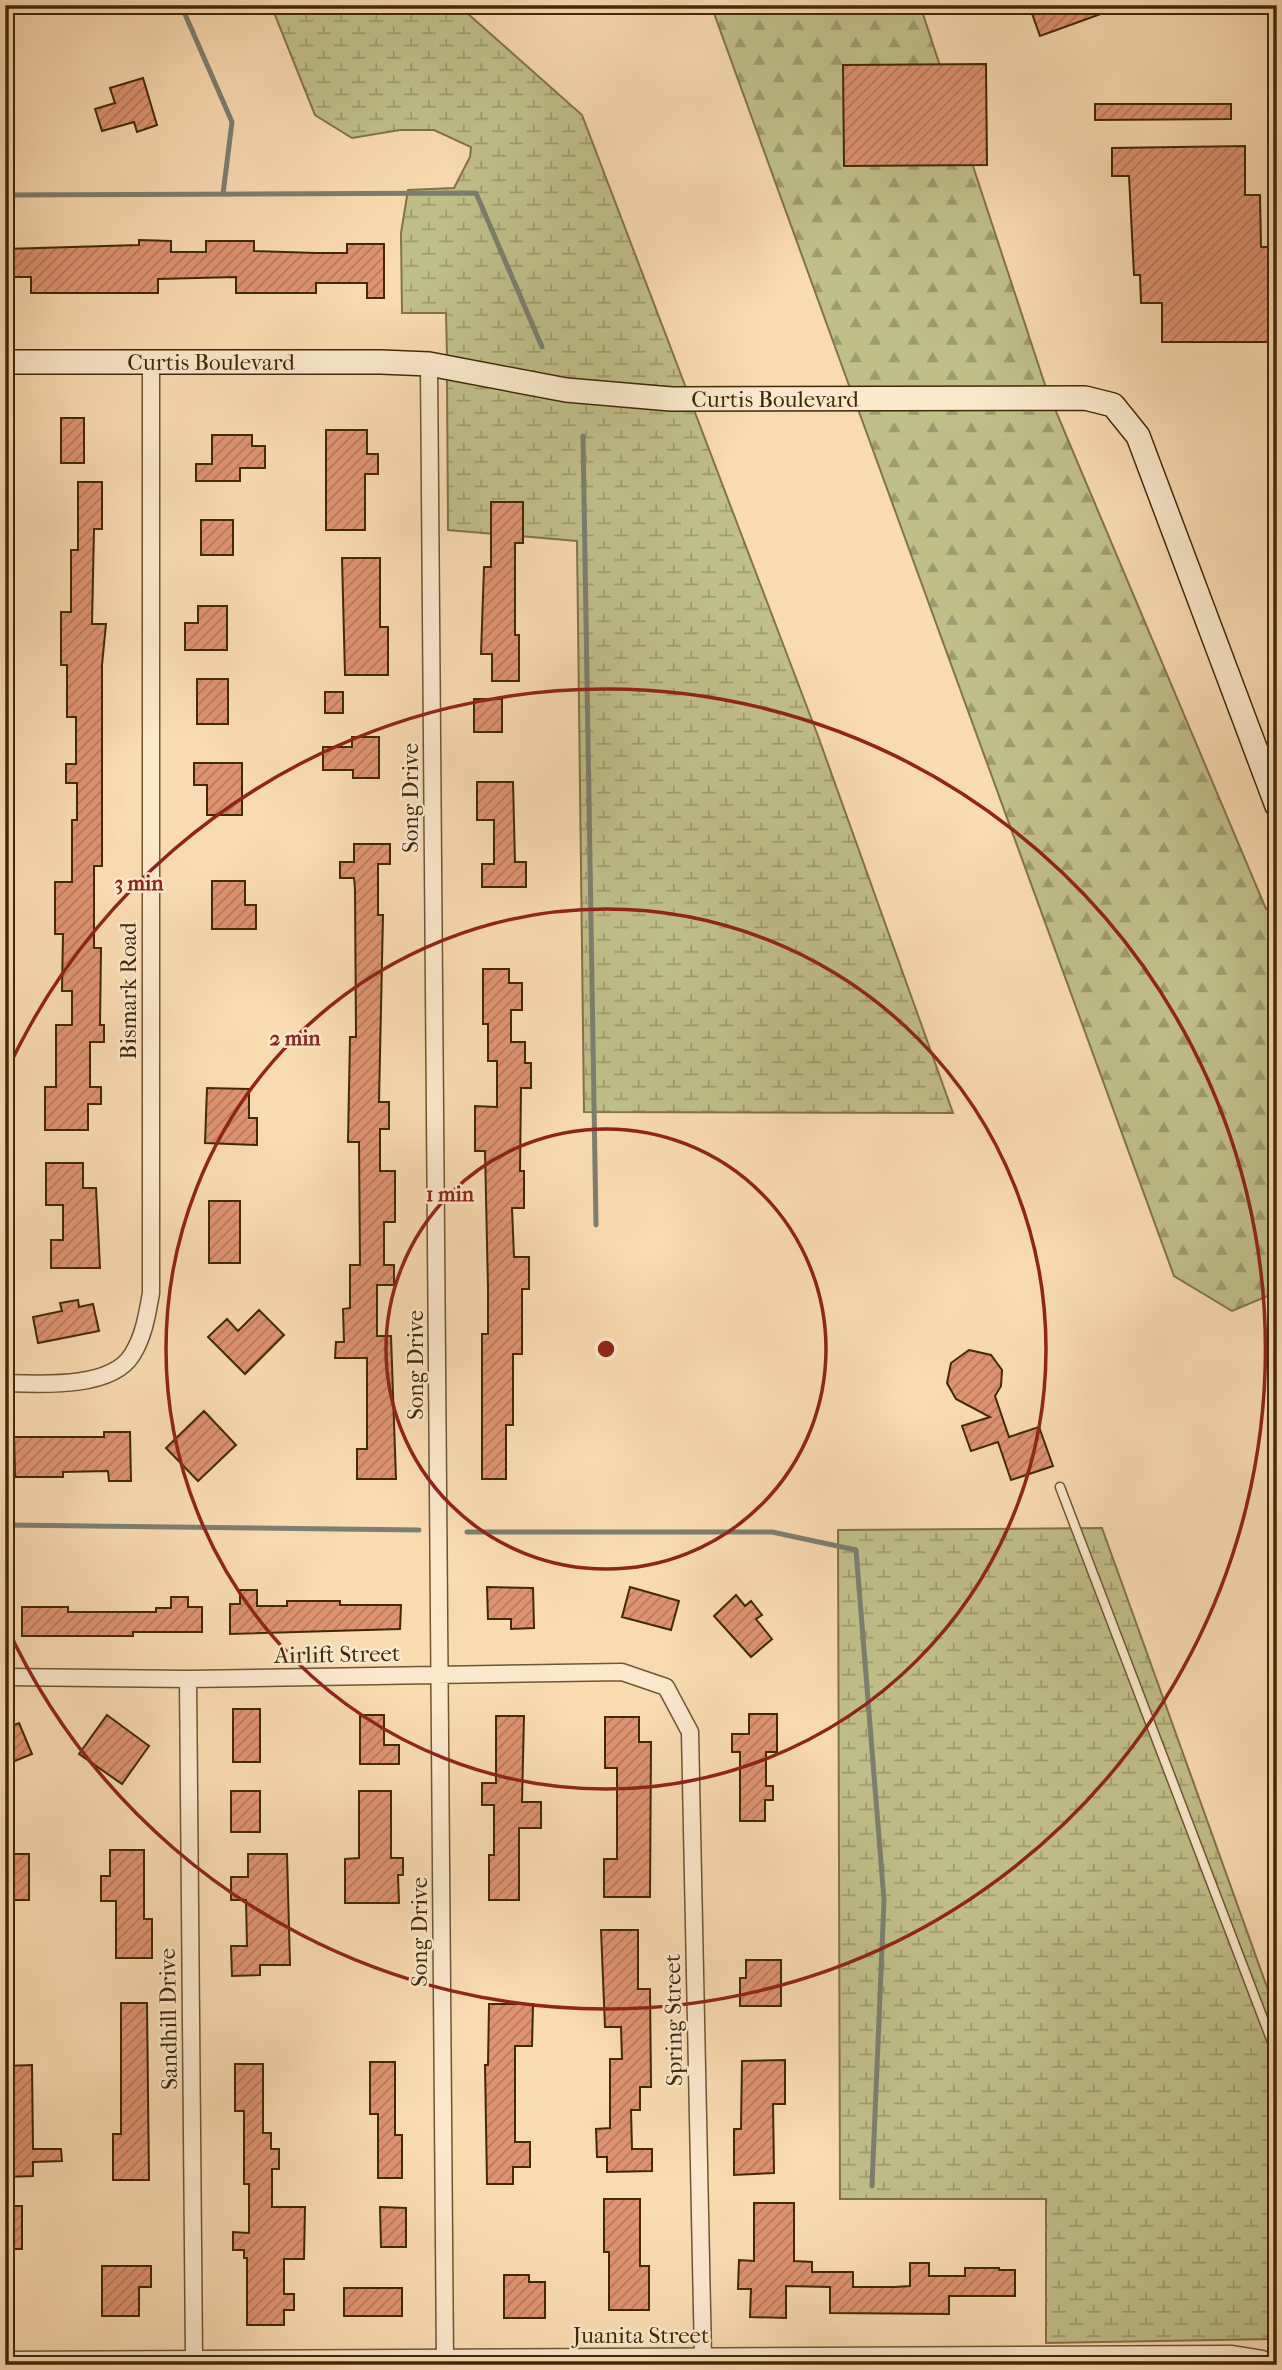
<svg xmlns="http://www.w3.org/2000/svg" width="1282" height="2370" font-family="'IM FELL French Canon',serif">
	<defs>
		<pattern id="forest-firs" width="22" height="20" patternUnits="userSpaceOnUse" patternTransform="scale(1.75)"><rect width="22" height="20" fill="#c0bf8a"/><path d="M5 1l3.5 6h-7zM16 11l3.5 6h-7z" fill="#9d9b6f"/></pattern>
		<pattern id="wetland-marsh" width="20" height="14" patternUnits="userSpaceOnUse" patternTransform="scale(1.75)"><rect width="20" height="14" fill="#c0bf8a"/><path d="M1 5h8M5 5V1M11 12h8M15 12V8" fill="none" stroke="#9d9b6f"/></pattern>
		<pattern id="building-hatch" width="6" height="6" patternUnits="userSpaceOnUse" patternTransform="scale(1.75)"><rect width="6" height="6" fill="#e09372"/><path d="M-1 1l2-2M0 6l6-6M5 7l2-2" fill="none" stroke="#b7785c"/></pattern>
	</defs>
	<rect width="100%" height="100%" fill="#f9dbb2"/>
	<filter id="stains"><feTurbulence type="fractalNoise" baseFrequency=".00286" numOctaves="4"/><feColorMatrix values="0 0 0 0 .2 0 0 0 0 .09 0 0 0 0 .02 0 0 0 .5 -.17"/></filter>
	<radialGradient id="worn" r=".72"><stop offset=".6" stop-color="#630" stop-opacity="0"/><stop offset="1" stop-color="#630" stop-opacity=".3"/></radialGradient>
	<path fill="url(#forest-firs)" stroke="#807448" stroke-width="2" d="M711,5H920L1046,388H850Z
		M858,409H1055L1266,909L1277,905V1292L1232,1311L1174,1276Z"/>
	<path fill="url(#wetland-marsh)" stroke="#807448" stroke-width="2" d="M271,5H458L582,115L686,388L567,379L447,357L446,313H402L401,233L408,190L454,188L470,157L471,147L434,130H400L352,138L315,115Z
		M447,378L694,410L818,736L953,1113L584,1112L577,541L448,530Z
		M1102,1528L1277,2015V2339L1046,2343V2199H840L838,1530Z"/>
	<g fill="none" stroke-linecap="round" stroke-linejoin="round">
		<path stroke="#7c7f71" stroke-width="5" d="M181,5L232,122L223,194
			M5,195L476,193L542,347
			M583,436L596,1225
			M5,1525L419,1530
			M467,1532H772L856,1550L884,1900L872,2186"/>
	</g>
	<path fill="url(#building-hatch)" stroke="#402907" stroke-width="2" d="M1029,5H1120V7L1040,36Z
		M986,64L987,165L844,166L843,65Z
		M143,78L157,125L137,132L134,122L102,131L95,109L115,103L110,88Z
		M1095,104H1231V119L1095,120Z
		M1245,146V195H1260L1261,247H1277V342H1162V303H1141L1140,275H1134L1129,176H1112V148Z
		M139,240L171,241V252H206V241H254V251L316,253H347V244H384V298H367V283H316V293H236V277L158,279V293H31V277H5V249L139,245Z
		M61,418H84V463H61Z
		M326,430H367V454H378V474H365V530H326Z
		M212,435H252V446H265V468H240V481H196V464H212Z
		M78,482H102V529H94L92,624H106L102,665V866H94V948H101L100,1025H104V1042H90V1087H101V1104H88V1130H45V1087H56V1025H72V991H62L63,934H55V882H72V820H77V783H66V764H76V717H67V665H61V612H71V550H78Z
		M491,502H523V543H515V635H519V681H492V654H481L484,567H491Z
		M201,520H233V555H201Z
		M342,558H380V627H388V675H345Z
		M198,606H227V650H185V623H198Z
		M197,679H228V724H197Z
		M325,692H343V713H325Z
		M474,699H502V732H474Z
		M352,737H379V778H353V770H323V747H352Z
		M194,763H242V815H207V785H194Z
		M477,782H513L515,862H526V887H482V864H494V820H477Z
		M354,844H390V864H378V915H383L379,1102H389V1129H380V1171H395V1222H384V1265H394V1285H377V1336H391L396,1479H357V1449H367V1358H335L336,1342H344L343,1309L350,1308V1265H360L359,1142H348L350,1037H356L355,889L354,878H340V862H354Z
		M212,881H245V905H256V929H212Z
		M483,969H509V983H522V1010H511V1042H525V1063H531V1088H521L520,1171H524V1208H512L514,1257H529V1289H522V1354H513V1425H506V1479H482V1334H488V1289L485,1151H475V1106L497,1107V1061H488V1024H483Z
		M207,1088L249,1089V1118H257V1145L205,1143Z
		M46,1163H83V1188H96L100,1268H51V1240H63V1205H46Z
		M209,1201H240V1263H209Z
		M78,1300L79,1307L93,1304L99,1331L38,1343L33,1317L62,1311L60,1303Z
		M259,1310L284,1335L245,1374L208,1337L227,1319L238,1331Z
		M969,1350L991,1355L1002,1370L1001,1386L995,1396L1009,1437L1039,1427L1053,1466L1011,1480L998,1442L971,1451L962,1426L990,1417L956,1399L947,1383L951,1363Z
		M204,1411L236,1445L198,1481L166,1448Z
		M104,1432H130L131,1481H109L108,1471L63,1472V1477H15L14,1437H104Z
		M487,1587L533,1588L534,1628L511,1629V1619H488Z
		M630,1587L679,1601L671,1630L622,1617Z
		M240,1590H257V1606H287V1601H340V1605H401L400,1629L230,1634V1604H240Z
		M736,1595L745,1606L751,1601L762,1615L756,1619L772,1639L751,1657L714,1616Z
		M171,1597H188V1607H202V1632H133V1636H22V1607H68V1612H156V1608H171Z
		M233,1709H260V1762H233Z
		M749,1714H777V1752H766V1786H773V1800H765V1821H740V1752H732V1734H749Z
		M107,1715L149,1746L122,1784L79,1754Z
		M360,1715H384V1745H399V1764H360Z
		M496,1716H524L522,1802H541V1828H519V1900H489V1855H494V1805H482V1783H496Z
		M605,1717H639V1742H651L650,1897H604V1859H617V1768H605Z
		M19,1723L32,1754L5,1765V1729Z
		M231,1791H260V1832H231Z
		M359,1791H391V1858H403V1875H398L399,1903H345V1859L359,1858Z
		M110,1850H144V1919H152V1958H116V1901H101V1876H110Z
		M5,1854H29V1900H5Z
		M248,1854H287L290,1965H260V1975L232,1976L231,1946H247L246,1900H231V1877H248Z
		M601,1930H638V1989H650L651,2087H640V2110H631L632,2149H652V2171L607,2172V2157H597L596,2129L610,2128V2059H622L621,2027H605Z
		M746,1960H781V2006H740V1978H746Z
		M121,2003H147L149,2180H113V2134H121Z
		M489,2004H533L532,2046H515V2142H530V2167H513V2184H487L485,2065H488Z
		M785,2060V2104H773L774,2173L734,2175V2129H741L742,2061Z
		M370,2062H395V2135H402V2178H378V2114H370Z
		M235,2064H263V2133H271V2149H279V2169H272V2207H305L304,2259H284V2294H294V2310H284V2325H247V2258H244V2250H233V2232L249,2233V2184H244V2111H235Z
		M32,2065L33,2149H61L62,2161L33,2162V2176L5,2177V2066Z
		M604,2199H640V2266H649V2310H609V2252H604Z
		M754,2203H794V2261L812,2262V2272H853V2287H895L910,2286V2263H929V2276H965V2268H999V2270H1015V2296H949V2314L830,2313V2287L786,2286V2318L750,2317L751,2289H738L739,2260L754,2261Z
		M5,2206H22V2249H5Z
		M380,2207L406,2208V2247H381Z
		M102,2266H151V2287H139V2316H102Z
		M504,2275H529V2282H545V2318H504Z
		M344,2288H402V2316H344Z"/>
	<g fill="none" stroke-linecap="round" stroke-linejoin="round">
		<g stroke="#6e5632" stroke-width="11">
			<path id="lane" d="M1060,1487L1277,2055"/>
		</g>
		<g stroke="#6e5632" stroke-width="19">
			<path id="street" d="M429,364L445,2365
				M5,1383C40,1384 111,1389 132,1355C144,1336 147,1315 151,1293V362
				M5,1677L188,1679L622,1672L666,1687L690,1732L703,2358
				M188,1679L194,2359
				M5,2360L1231,2354L1262,2359L1275,2365"/>
		</g>
		<g stroke="#402907" stroke-width="26">
			<path id="secondary" d="M5,362H381L429,364L566,390L671,399L1085,398L1113,405L1138,436L1277,806"/>
		</g>
		<use href="#lane" stroke="#fbe8cd" stroke-width="8"/>
		<use href="#street" stroke="#fbe8cd" stroke-width="16"/>
		<use href="#secondary" stroke="#fbe8cd" stroke-width="23"/>
	</g>
	<g fill="none" stroke="#8f2418" stroke-width="3.5">
		<circle cx="606" cy="1349" r="220"/>
		<circle cx="606" cy="1349" r="440"/>
		<path d="M5 1075A660 660 0 1 1 5 1623"/>
	</g>
	<g text-anchor="middle" stroke-width="5" stroke-linejoin="round" paint-order="stroke">
		<g font-size="23" fill="#402907" stroke="#fbe8cd">
			<text x="211" y="370">Curtis Boulevard</text>
			<text x="775" y="407">Curtis Boulevard</text>
			<text transform="translate(410 798) rotate(-90)" y="8">Song Drive</text>
			<text transform="translate(128 991) rotate(-90)" y="8">Bismark Road</text>
			<text transform="translate(415 1365) rotate(-90)" y="8">Song Drive</text>
			<text transform="translate(337 1654) rotate(-1)" y="8">Airlift Street</text>
			<text transform="translate(419 1932) rotate(-90)" y="8">Song Drive</text>
			<text transform="translate(168 2019) rotate(-91)" y="8">Sandhill Drive</text>
			<text transform="translate(673 2020) rotate(-91)" y="8">Spring Street</text>
			<text x="641" y="2343">Juanita Street</text>
		</g>
	</g>
	<circle cx="606" cy="1349" r="10" fill="#8f2418" stroke="#fbe8cd" stroke-width="3.5"/>
	<g font-size="21" text-anchor="middle" font-weight="bold" fill="#8f2418" stroke="#fbe8cd" stroke-width="5" stroke-linejoin="round" paint-order="stroke">
		<text x="139" y="890">3 min</text>
		<text x="295" y="1045">2 min</text>
		<text x="450" y="1201">1 min</text>
	</g>
	<rect width="1282" height="2370" fill="none" stroke="#f9dbb2" stroke-width="28"/>
	<rect x="7" y="7" width="1268" height="2356" fill="none" stroke="#402907" stroke-width="3.5"/>
	<rect x="14" y="14" width="1254" height="2342" fill="none" stroke="#402907" stroke-width="2"/>
	<rect width="100%" height="100%" filter="url(#stains)"/>
	<rect width="100%" height="100%" fill="url(#worn)"/>
</svg>
